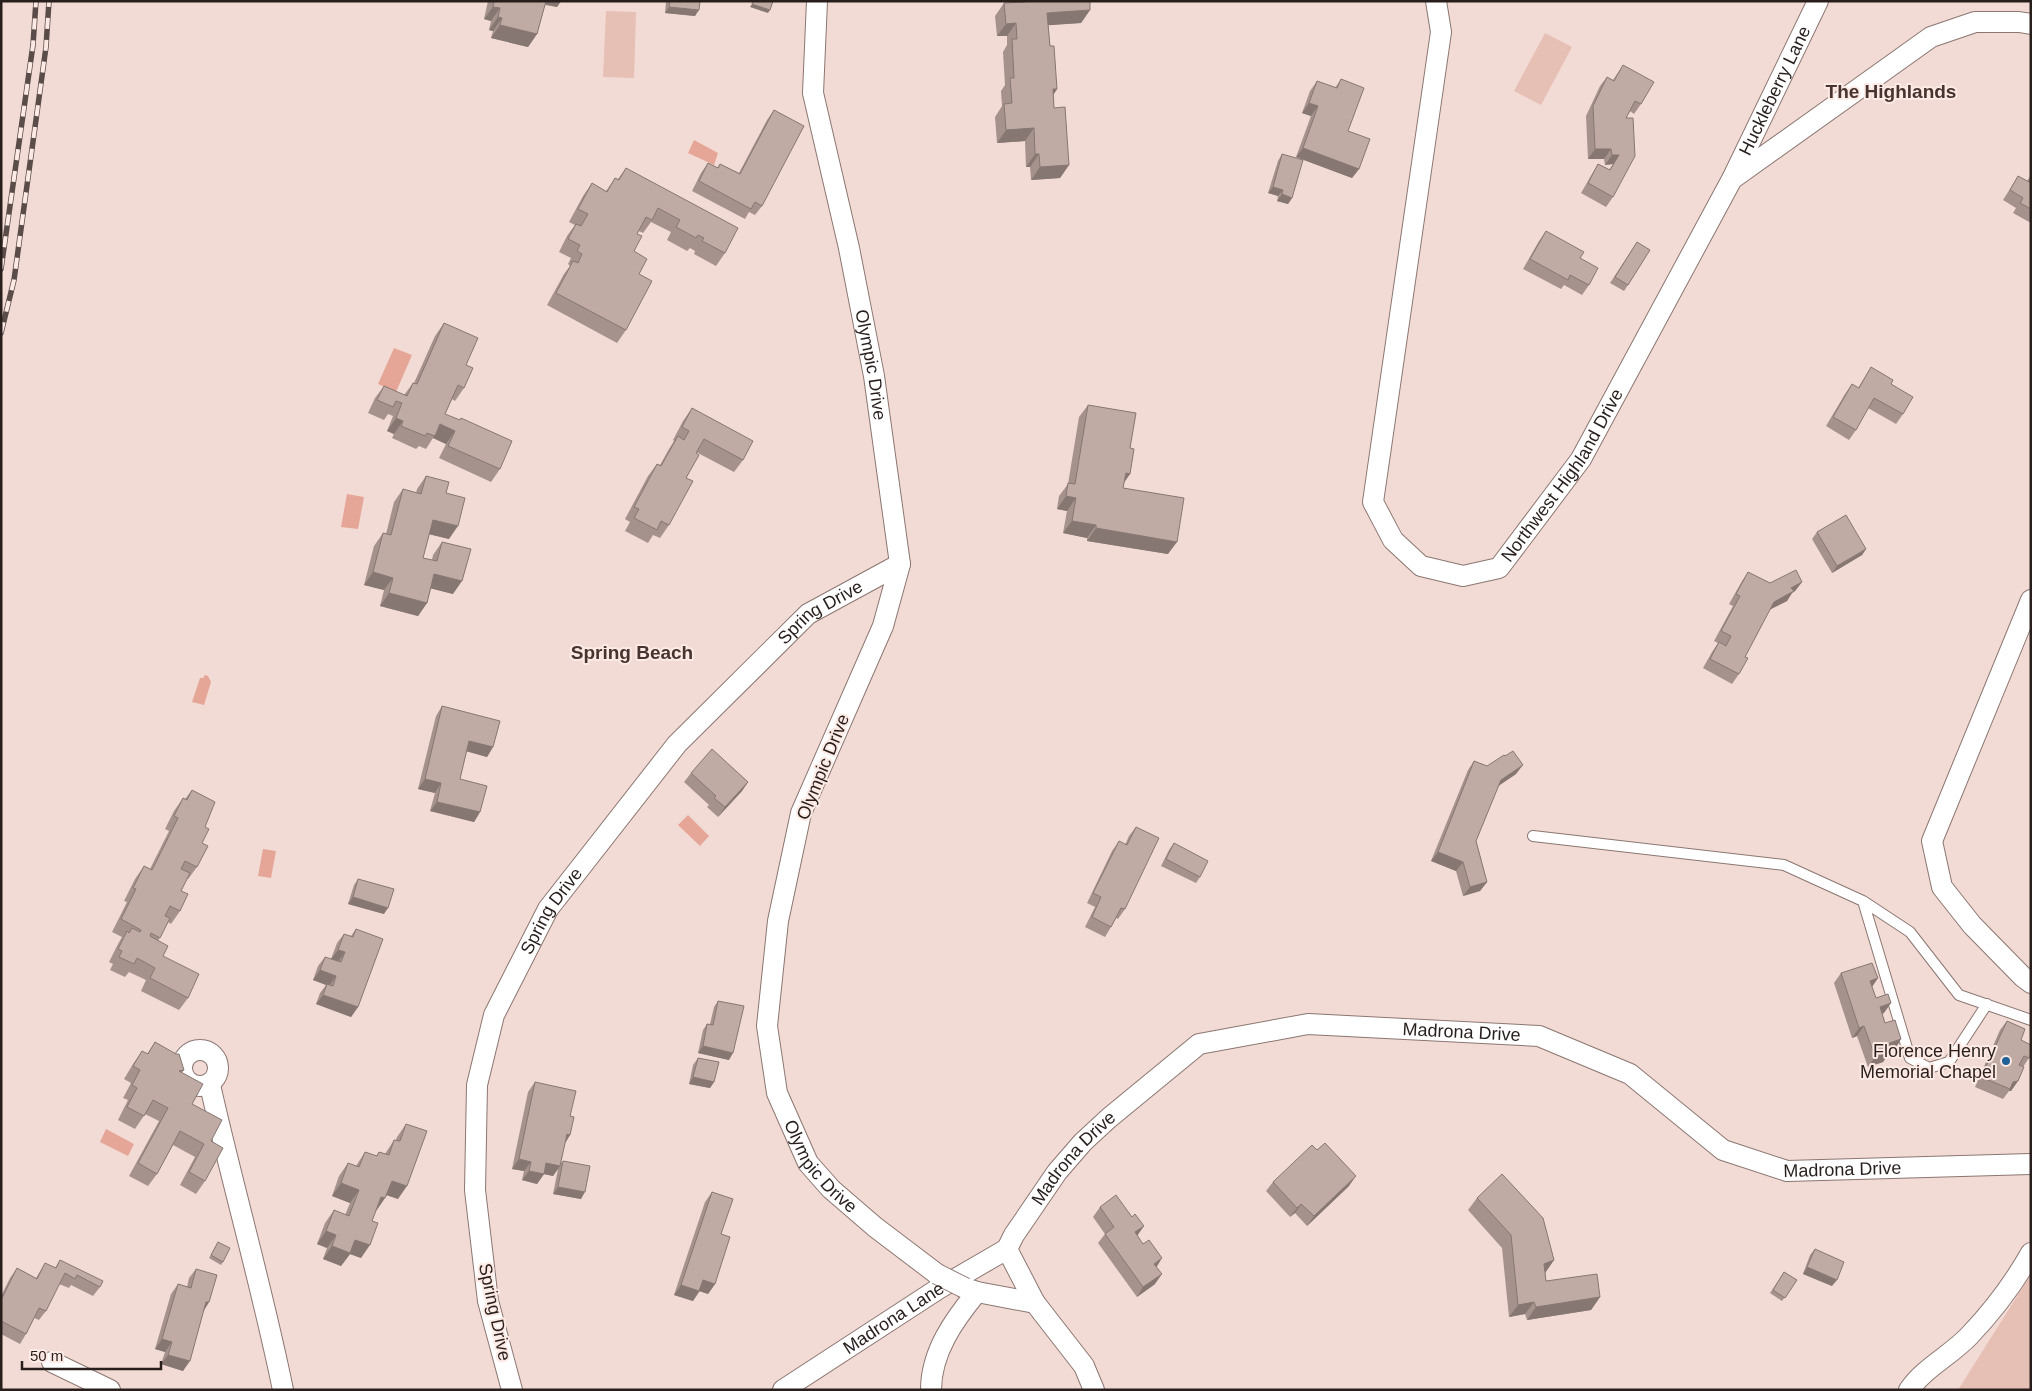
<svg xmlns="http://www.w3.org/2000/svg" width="2032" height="1391" font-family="Arial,sans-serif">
	<rect width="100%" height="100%" fill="#f3dbd5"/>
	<path fill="#e6bfb5" d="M606,11L636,12L634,78L603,77Z
		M1545,33L1572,47L1541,105L1514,91Z
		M2031,1274V1390H1958Z"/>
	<path fill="#e5a697" d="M694,140L718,153L714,165L688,153Z
		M394,348L412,355L396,392L378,384Z
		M347,494L364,497L358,529L341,527Z
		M205,675L208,676L211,682L204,705L192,702L200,678H203Z
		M688,815L709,836L700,846L678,825Z
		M263,849L276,851L271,878L258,876Z
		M106,1129L134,1144L128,1156L100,1142Z"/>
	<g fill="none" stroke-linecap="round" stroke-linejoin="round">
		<g stroke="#8b7671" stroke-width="12">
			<path id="service" d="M1533,836L1784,865L1863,901L1910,932L1959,995L2031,1020
				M1863,901L1910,1058L1929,1068L1949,1062L1987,1004"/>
		</g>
		<g stroke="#8b7671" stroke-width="22">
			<g id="minor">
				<path id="s1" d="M817,1L813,93L849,248L874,376L900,564L883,626L801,813L778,921L767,1026L777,1093L808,1163L831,1189L875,1227L937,1274"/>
				<path id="s2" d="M1436,1L1441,32L1373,502L1393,540L1421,566L1463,576L1499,568L1581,459L1732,179L1931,37L1975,22H2019L2031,24"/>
				<path id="s3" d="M1733,177L1818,1"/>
				<path d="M2031,600L1932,841L1942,887L1972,925L2023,977L2031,983"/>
				<circle cx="200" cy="1068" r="18"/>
				<path d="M210,1085C233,1187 262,1287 283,1390"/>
				<path d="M965,1288L977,1292L1035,1303L1084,1366L1094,1390"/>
				<path id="s4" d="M1035,1303L1007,1249L1014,1235L1057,1172L1083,1142L1109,1118L1199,1044L1308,1024L1539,1036L1630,1074L1723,1150L1787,1171L2031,1164"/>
				<path d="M52,1362L110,1390"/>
				<path id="s5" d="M512,1390L488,1301L475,1190L477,1085L494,1015L548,909L677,744L808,614L900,564"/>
				<path id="s6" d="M783,1390L938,1289L1007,1249"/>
				<path d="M931,1390C931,1352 954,1320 977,1292"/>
				<path d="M1909,1390C1925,1367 1950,1356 1969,1336C1993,1311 2014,1283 2031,1253"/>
			</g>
		</g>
		<use href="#service" stroke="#fff" stroke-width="10"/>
		<use href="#minor" stroke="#fff" stroke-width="20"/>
		<g stroke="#594c49" stroke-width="5.5">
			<path id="rail" d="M1,269L33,45L36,1
				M1,333L14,280L46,47L49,1"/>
		</g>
		<use href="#rail" stroke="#fdeae5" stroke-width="4" stroke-dasharray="11" stroke-linecap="butt"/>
		<g stroke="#8b7671" stroke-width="22" stroke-linecap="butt">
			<path id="minor-bridge" d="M937,1274L965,1288"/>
		</g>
		<use href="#minor-bridge" stroke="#fff" stroke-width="20"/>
	</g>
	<path fill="#a5928d" d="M488,1H561L557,7L545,5L537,34L528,47L491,38L493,31L489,30L491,21L484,19Z
		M666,1H700L695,16L665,13Z
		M1018,1H1090V10L1081,23L1048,25L1050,46L1057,89L1053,95L1054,108L1069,165L1060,178L1031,180L1030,167H1026L1025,141L997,143L995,117L1002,106L1001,91L1005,85L1003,52L1007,45V36H997L995,16L1004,3L1017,2Z
		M1623,65L1641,104L1634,114L1630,111L1626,118L1613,197L1606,207L1581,193L1592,174L1598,164L1609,170L1613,164L1605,165L1604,159H1588L1586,116L1600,86L1607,77L1613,80Z
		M1341,79L1348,131L1359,169L1352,178L1296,157L1311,116L1302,113L1310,91L1317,81L1335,88Z
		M774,110L762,206L755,215L749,212L745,219L692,191L701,173L708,163L717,168L720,164L739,173L767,120Z
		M1282,154L1292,198L1288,204L1277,201L1278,196L1268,193L1278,161Z
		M626,168L725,253L716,266L694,254L695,251L690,248L687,251L667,240L671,232L651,222L643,233L639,231L637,234L634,251L639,274L626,330L617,343L547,305L564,274L570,266L568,264L571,258L559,252L567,236L575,225L569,222L583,196L592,183L606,191L615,178L618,179Z
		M2031,175V223L2013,213L2016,208L2003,200L2018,176L2027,181Z
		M1546,231L1580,258L1589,285L1582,295L1564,285L1561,289L1523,269L1539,241Z
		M1637,242L1628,285L1624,291L1610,283Z
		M444,323L466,365L464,388L455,401L452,399L445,414L500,469L491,482L439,458L446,444L433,438L426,449L419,446L416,449L392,438L394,434L387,431L393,416L388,414L384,420L368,413L375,398L384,386L404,395L413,383H414L435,336Z
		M1871,367L1891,384L1903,414L1896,424L1868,408L1856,430L1849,440L1826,426L1845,394L1852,384L1858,388Z
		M1088,405L1130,448V474L1124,482L1123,488L1168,554L1087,541V538L1063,533L1067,511L1057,509L1059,496L1068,484L1079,417Z
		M692,408L743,460L734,472L696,452L669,525L660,538L653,535L648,543L625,531L630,522L625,519L648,476L657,464L660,465L669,449L674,441L673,440L683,421Z
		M426,476L446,493L449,539L429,534L423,558L432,560L433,555L442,542L453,594L431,588L427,603L418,616L380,606L384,590L364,585L374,546L383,533L386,534L394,502L403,489L416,493L417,489Z
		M1817,532L1866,549L1862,555L1832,573L1812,539Z
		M1748,572L1770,583L1802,582L1795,591L1792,593L1787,601L1769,610L1745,657L1739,674L1732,684L1703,668L1712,652L1718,643L1714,641L1733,606L1729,604L1742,581Z
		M442,706L493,747L487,757L466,751L460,779L480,812L474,822L430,811L435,793L418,789L436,716Z
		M1474,761L1487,766L1516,774L1498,786L1476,841L1487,882L1480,891L1463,896L1456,871L1431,861L1468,770Z
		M691,773L748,782L742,791L718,817L707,807L709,805L684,782Z
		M192,790L205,827L197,867L188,879H187L181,891L180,911L171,924L168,922L158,941L163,956L188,998L179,1010L141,991L146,980L129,972L125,977L110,970L113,964L109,962L118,944L122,937L112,932L127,902L124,901L135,879L144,866L150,869L169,831L165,829L174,811L183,798L185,799Z
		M1136,827L1125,909L1118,919L1116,918L1111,927L1105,937L1085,927L1095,907L1087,903L1112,851L1119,841L1125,845L1129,836Z
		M1174,843L1200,877L1196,883L1161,866L1169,850Z
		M358,879L384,914L348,904L354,885Z
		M356,929L358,1007L351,1017L316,1004L320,993L326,985L313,980L318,966L325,957L331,959L337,943L344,934L351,936Z
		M1841,973L1878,978L1872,987L1876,998L1884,1013L1882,1014L1885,1023L1901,1039L1895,1049L1889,1050L1890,1052L1883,1062L1868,1067L1857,1036L1852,1038L1834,983Z
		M718,1001L729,1060L698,1053L703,1030L707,1024H710L714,1007Z
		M2007,1021L2021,1040L2029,1058L2023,1067L2018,1081L2011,1091H2009L2003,1099L1975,1087L2000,1030Z
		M155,1042L184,1070L182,1073L192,1104L211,1141L205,1181L196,1194L180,1185L195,1157L173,1145L157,1174L148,1186L129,1176L159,1121L145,1114L135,1129L118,1120L128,1100L123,1098L131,1083L124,1079L133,1064L142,1051L147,1054Z
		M698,1058L714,1082L710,1088L689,1084L693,1065Z
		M535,1082L570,1116V1135L565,1143L560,1164L563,1161L581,1199L553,1194L558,1169L553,1176L544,1174L537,1184L522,1180L524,1171L512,1169L528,1092Z
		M406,1124L398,1199L387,1195L385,1198L376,1211L372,1221L361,1258L350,1254L341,1266L323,1259L327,1248L317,1244L325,1223L334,1210L345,1215L350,1203L332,1196L339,1176L348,1163L356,1166L365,1152L376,1156L379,1152L385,1154L394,1140H396L397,1137Z
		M1273,1182L1349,1186L1307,1226L1295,1213L1290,1217L1266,1191Z
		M712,1192L721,1234L715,1284L708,1294L700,1291L693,1301L674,1295L705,1202Z
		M1477,1198L1554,1260L1545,1273L1546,1281L1600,1297L1591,1310L1527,1320L1525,1314L1509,1317L1502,1248L1468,1210Z
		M1100,1207L1132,1217L1144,1226L1137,1235L1156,1267L1155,1284L1137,1297L1098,1243L1105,1234L1093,1217Z
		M218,1242L223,1262L221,1265L209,1258Z
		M1815,1249L1832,1286L1803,1274L1810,1255Z
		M60,1260L100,1287L93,1296L71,1285L69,1288L59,1284L46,1311L39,1320L34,1318L26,1334L20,1344L1,1334V1296L10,1278L17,1268L36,1278L45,1263L55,1268Z
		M196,1269L209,1302L204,1310L183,1371L161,1364L165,1352L155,1349L171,1294L178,1284L187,1287L189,1278Z
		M1784,1272L1797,1280L1782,1301L1770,1293Z"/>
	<path fill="#867773" d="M542,1H561L557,7L540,3Z
		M752,4L770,10L768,13L750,7Z
		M493,7L500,8L491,21L484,19Z
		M669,7L699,10L695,16L665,13Z
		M1090,10L1081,23L1038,26L1047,13Z
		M498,17L502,18L493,31L489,30Z
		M1016,23L1007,36H997L1006,24Z
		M500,25L537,34L528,47L491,38Z
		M1053,89H1057L1049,102Z
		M1309,103L1318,106L1311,116L1302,113Z
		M1034,128L1025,141L997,143L1006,130Z
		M1303,148L1359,169L1352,178L1296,157Z
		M1595,149H1611L1604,159H1588Z
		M1035,154H1039L1030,167H1026Z
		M1612,155H1619L1613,164L1605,165Z
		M1069,165L1060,178L1031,180L1040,167Z
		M1273,187L1283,190L1278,196L1268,193Z
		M1282,194L1292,198L1288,204L1277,201Z
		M396,418L403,421L394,434L387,431Z
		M440,424L455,431L446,444L433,438Z
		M1126,473L1130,474L1121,487Z
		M1066,496L1076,498L1067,511L1057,509Z
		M433,520L458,526L449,539L424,533Z
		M1072,521L1096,525L1087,538L1063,533Z
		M1096,528L1177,542L1168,554L1087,541Z
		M1866,549L1862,555L1832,573L1837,566Z
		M373,572L393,578L384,590L364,585Z
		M434,574L462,581L453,594L425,587Z
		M1802,582L1795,591L1792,593L1787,601L1767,611L1774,602L1791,588Z
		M389,593L427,603L418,616L380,606Z
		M469,741L493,747L487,757L462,750Z
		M1523,765L1516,774L1494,789L1501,780Z
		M425,779L441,783L435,793L418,789Z
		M748,782L742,791L718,817L725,807Z
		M437,802L480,812L474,822L430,811Z
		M1438,852L1463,862L1456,871L1431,861Z
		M1487,882L1480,891L1463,896L1470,887Z
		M353,897L388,908L384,914L348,904Z
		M338,950L345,952L338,962L331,959Z
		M320,970L336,976L329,986L313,980Z
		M1878,978L1871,988L1870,981Z
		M323,995L358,1007L351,1017L316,1004Z
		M1891,1003L1884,1013L1873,1017L1880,1007Z
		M1864,1026L1857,1036L1852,1038L1859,1028Z
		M1901,1039L1895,1049L1880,1054L1887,1044Z
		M703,1046L733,1053L729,1060L698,1053Z
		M1890,1052L1883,1062L1868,1067L1875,1057Z
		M693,1077L714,1082L710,1088L689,1084Z
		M2018,1081L2011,1091H2009L2013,1082Z
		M567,1134L570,1135L564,1145Z
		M519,1159L531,1162L524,1171L512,1169Z
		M546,1163L560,1166L553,1176L539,1173Z
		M529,1171L544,1174L537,1184L522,1180Z
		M1356,1176L1349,1186L1307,1226L1314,1216Z
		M392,1181L407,1186L398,1199L383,1194Z
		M341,1183L359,1190L350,1203L332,1196Z
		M558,1187L585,1192L581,1199L553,1194Z
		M381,1197L385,1198L376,1211Z
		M1301,1204L1295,1213L1290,1217L1297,1208Z
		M1144,1226L1137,1236L1135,1232Z
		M326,1231L336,1235L327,1248L317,1244Z
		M355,1240L370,1245L361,1258L350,1254L341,1266L323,1259L332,1246Z
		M1162,1258L1156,1268L1154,1264Z
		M1554,1260L1545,1273L1544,1264Z
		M1807,1267L1837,1280L1832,1286L1803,1274Z
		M1162,1274L1155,1284L1137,1297L1143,1287Z
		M703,1280L715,1284L708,1294L696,1290Z
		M681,1285L699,1291L693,1301L674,1295Z
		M1600,1297L1591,1310L1527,1320L1536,1307Z
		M206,1302H209L203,1312Z
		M1534,1302L1525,1314L1509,1317L1518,1305Z
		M162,1339L172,1342L165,1352L155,1349Z
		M168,1355L190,1361L183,1371L161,1364Z"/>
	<path fill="#c0aaa4" stroke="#867773" d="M494,1H546L537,34L500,25L502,18L498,17L500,8L493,7Z
		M670,1H700L699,10L669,7Z
		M753,1H773L770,10L752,4Z
		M1025,1H1090V10L1047,13L1050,46H1054L1057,89H1053L1054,108L1065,107L1069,165L1040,167L1039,154H1035L1034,128L1006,130L1004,104L1012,103L1010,78H1014L1012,39H1017L1016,23L1006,24L1004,3L1025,2Z
		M1623,65L1654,82L1641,104L1635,101L1626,118H1633L1635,156L1613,197L1588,183L1598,164L1610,170L1619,155H1612L1611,149H1595L1593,106L1607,77L1614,81Z
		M1341,79L1364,88L1348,131L1370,139L1359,169L1303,148L1318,106L1309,103L1317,81L1337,88Z
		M774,110L804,126L762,206L755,202L751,209L699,181L708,163L718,168L720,164L740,174Z
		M1282,154L1303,160L1292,198L1282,194L1283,190L1273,187Z
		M626,168L738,228L725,253L702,241L704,238L698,235L696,238L676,227L680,220L658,208L652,220L646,217L637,234L642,236L634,251L647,259L639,274L652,281L626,330L556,293L573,261L578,263L582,254L577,251L580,245L568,239L576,224L581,226L588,214L578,209L592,183L607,192L615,178L619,180Z
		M2018,176L2031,183V209L2020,203L2023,198L2010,190Z
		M1546,231L1584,252L1580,258L1598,268L1589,285L1570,275L1568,280L1530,259Z
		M1637,242L1650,250L1628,285L1615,277Z
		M444,323L478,338L466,365L473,368L464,388L458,385L445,414L460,420L461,418L512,441L500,469L448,446L455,431L440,424L435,436L427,433L425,436L401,426L403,421L396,418L402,403L396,401L393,407L377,400L384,386L407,396L413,383L417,384Z
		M1871,367L1893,380L1891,384L1913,397L1903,414L1874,398L1856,430L1833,417L1852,384L1859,388Z
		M1088,405L1136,413L1130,448L1134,449L1130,474L1126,473L1123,488L1184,498L1177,542L1096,528V525L1072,521L1076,498L1066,496L1068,483L1075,484Z
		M692,408L753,441L743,460L704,439L696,453L699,455L686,478L693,481L669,525L661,521L657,530L634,518L639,509L634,507L657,464L661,466L678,436L684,440L689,431L682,427Z
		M426,476L449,482L446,493L465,498L458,526L433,520L423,558L437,561L442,542L471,549L462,581L434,574L427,603L389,593L393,578L373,572L383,533L391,535L403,489L421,494Z
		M1846,515L1866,549L1837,566L1817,532Z
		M1796,570L1802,582L1791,588L1794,591L1774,602L1745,657L1748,658L1739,674L1710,659L1719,642L1726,646L1731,636L1721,631L1740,596L1736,594L1748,572L1770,583Z
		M442,706L500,721L493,747L469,741L460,779L487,786L480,812L437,802L441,783L425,779Z
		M712,749L748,782L725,807L714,798L716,796L691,773Z
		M1513,751L1523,765L1501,780L1476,841L1487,882L1470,887L1463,862L1438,852L1474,761L1487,766L1504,755L1505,756Z
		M192,790L215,802L205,827L209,829L202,843L208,846L197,867L185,861L181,869L190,873L181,891L188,894L180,911L170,906L165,916L170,918L160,938L151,933L150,936L168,946L163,956L199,974L188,998L150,978L155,968L137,958L134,964L119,957L122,951L118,949L127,931L129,933L132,928L140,932L141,930L121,919L136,889L133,888L144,866L152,870L178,818L174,816L183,798L187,800Z
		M1136,827L1159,838L1125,909L1121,908L1111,927L1092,917L1101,897L1093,893L1119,841L1127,845Z
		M1174,843L1208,861L1200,877L1166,859Z
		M358,879L394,889L388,908L353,897Z
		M356,929L383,939L358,1007L323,995L327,984L333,986L336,976L320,970L325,957L341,962L345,952L338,950L344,934L353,937Z
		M1872,963L1878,978L1870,981L1876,998L1888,994L1891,1003L1880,1007L1885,1023L1895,1020L1901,1039L1887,1044L1890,1052L1875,1057L1864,1026L1859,1028L1841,973Z
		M718,1001L744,1006L733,1053L703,1046L707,1024L713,1025Z
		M2007,1021L2025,1029L2021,1040L2031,1045V1055L2029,1058L2024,1056L2019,1065L2024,1067L2018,1081L2013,1082L2010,1089L1981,1077Z
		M155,1042L176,1054H179L184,1070L179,1071L203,1084L192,1104L222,1120L211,1141L223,1148L205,1181L189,1172L204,1144L180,1131L157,1174L138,1163L168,1108L153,1100L144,1116L127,1107L137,1088L132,1085L140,1070L133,1066L142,1051L148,1054Z
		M698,1058L719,1062L714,1082L693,1077Z
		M535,1082L576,1091L570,1116L574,1117L570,1135L567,1134L560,1166L546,1163L544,1174L529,1171L531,1162L519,1159Z
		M406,1124L427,1131L407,1186L392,1181L385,1198L381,1197L372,1221L378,1223L370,1245L355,1240L350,1253L332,1246L336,1235L326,1231L334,1210L349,1216L359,1190L341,1183L348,1163L359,1167L365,1152L377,1156L379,1152L389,1155L394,1140L400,1141Z
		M1325,1143L1356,1176L1314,1216L1301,1204L1297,1208L1273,1182L1312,1145L1317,1150Z
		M563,1161L590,1166L585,1192L558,1187Z
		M1502,1174L1543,1218L1554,1260L1544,1264L1546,1281L1597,1274L1600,1297L1536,1307L1534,1302L1518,1305L1511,1235L1477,1198Z
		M712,1192L733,1199L721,1234L730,1237L715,1284L703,1280L699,1291L681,1285Z
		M1116,1195L1132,1217L1135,1214L1144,1226L1135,1232L1143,1244L1149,1240L1162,1258L1154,1264L1162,1274L1143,1287L1105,1234L1114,1227L1100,1207Z
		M218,1242L230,1248L223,1262L211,1255Z
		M1815,1249L1844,1262L1837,1280L1807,1267Z
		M60,1260L103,1281L100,1287L77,1275L75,1279L65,1273L46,1311L39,1308L26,1334L1,1321V1300L17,1268L37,1279L45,1263L56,1268Z
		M196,1269L217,1275L209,1302H206L190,1361L168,1355L172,1342L162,1339L178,1284L191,1288Z
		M1784,1272L1797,1280L1785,1298L1773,1290Z"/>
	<circle fill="#206197" stroke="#fdeae5" stroke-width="2" cx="2006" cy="1061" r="5"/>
	<g text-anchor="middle" stroke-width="4" stroke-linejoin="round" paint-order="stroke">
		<g font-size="18" fill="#281f1d" stroke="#fdeae5">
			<text dy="6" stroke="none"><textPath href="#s3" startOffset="96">Huckleberry Lane</textPath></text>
			<text dy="6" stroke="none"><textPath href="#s1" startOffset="370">Olympic Drive</textPath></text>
			<text dy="6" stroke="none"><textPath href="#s2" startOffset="780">Northwest Highland Drive</textPath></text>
			<text dy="6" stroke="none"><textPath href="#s5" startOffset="905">Spring Drive</textPath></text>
			<text transform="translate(823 767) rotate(-68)" y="6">Olympic Drive</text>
			<text dy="6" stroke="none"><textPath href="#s5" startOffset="500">Spring Drive</textPath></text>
			<text dy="6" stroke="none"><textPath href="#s4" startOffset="609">Madrona Drive</textPath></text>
			<text dy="6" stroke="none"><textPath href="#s4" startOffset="174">Madrona Drive</textPath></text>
			<text dy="6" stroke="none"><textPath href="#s1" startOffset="1210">Olympic Drive</textPath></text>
			<text dy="6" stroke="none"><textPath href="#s4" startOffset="1028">Madrona Drive</textPath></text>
			<text transform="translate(495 1312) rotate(78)" y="6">Spring Drive</text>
			<text dy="6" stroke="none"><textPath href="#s6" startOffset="132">Madrona Lane</textPath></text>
		</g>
		<g font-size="18" fill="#281f1d" stroke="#fdeae5" text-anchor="end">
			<text x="1996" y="1057">Florence Henry<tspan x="1996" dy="21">Memorial Chapel</tspan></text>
		</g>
		<g font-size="19" font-weight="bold" fill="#473430" stroke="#fdeae5">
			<text x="1891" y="98">The Highlands</text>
			<text x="632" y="659">Spring Beach</text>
		</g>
	</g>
	<rect width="2032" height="1391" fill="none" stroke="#281f1d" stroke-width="5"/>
	<path d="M22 1361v8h139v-8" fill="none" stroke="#281f1d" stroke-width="2.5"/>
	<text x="30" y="1361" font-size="15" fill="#281f1d" stroke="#fdeae5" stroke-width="4" paint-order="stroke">50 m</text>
</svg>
